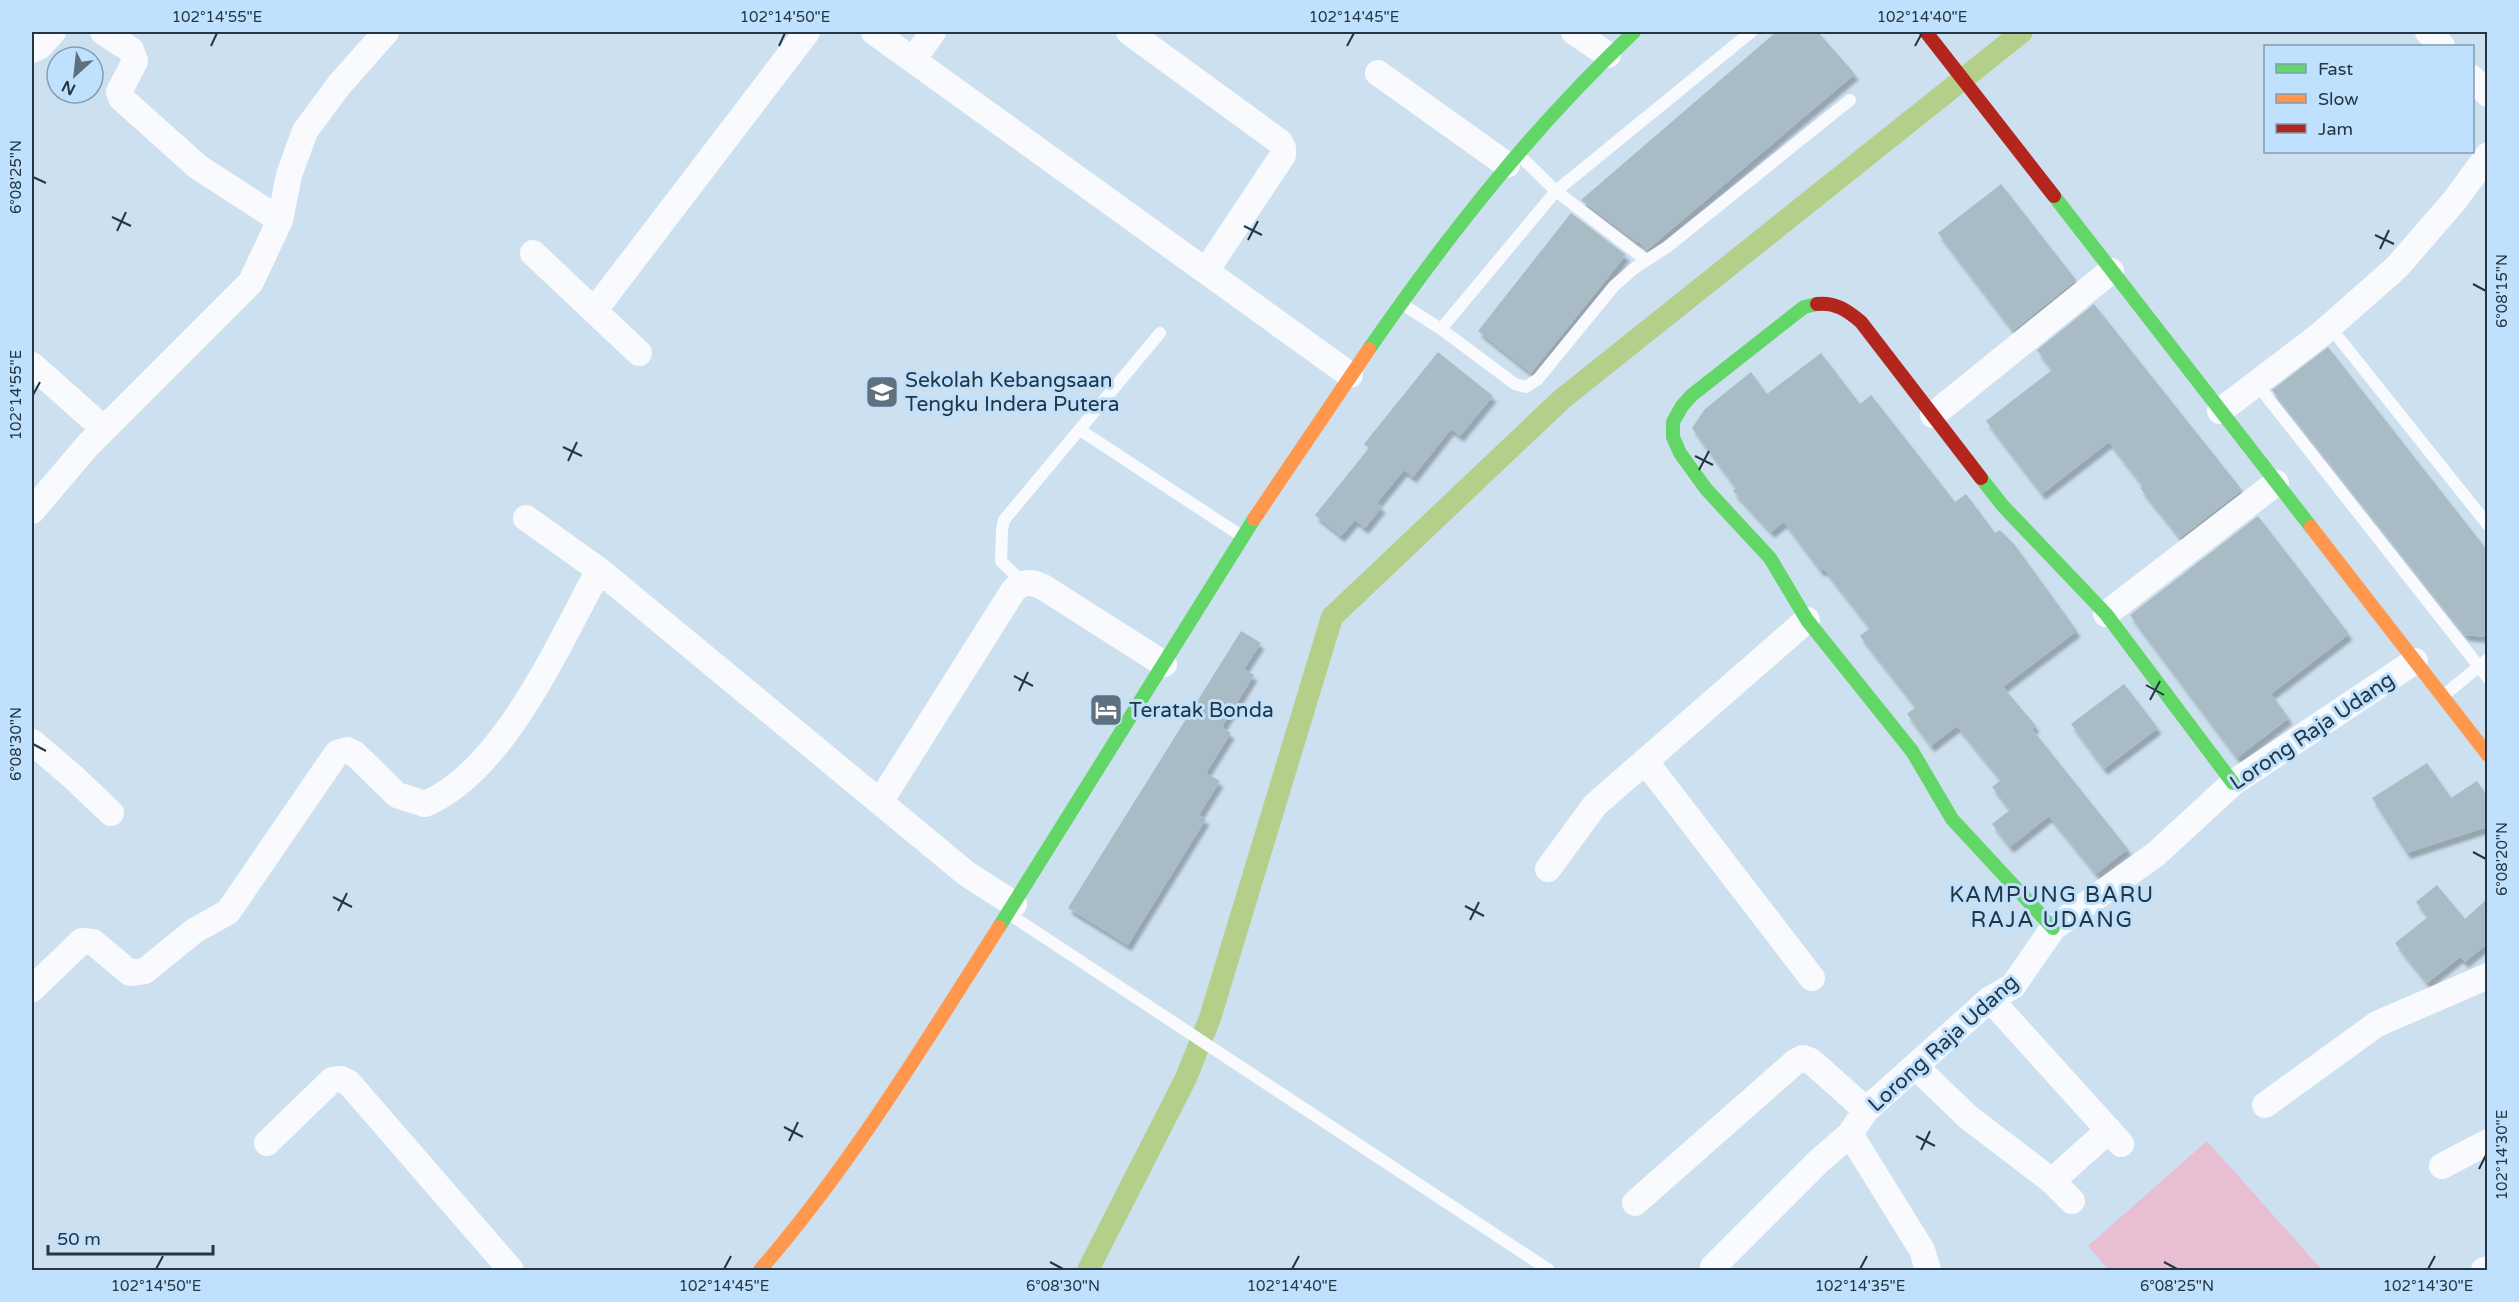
<svg xmlns="http://www.w3.org/2000/svg" width="2519" height="1302" font-family="'Varela Round',sans-serif">
	<defs>
		<filter id="shadow"><feDropShadow dx="3.5" dy="6" stdDeviation="1.5" flood-color="#0004"/></filter>
	</defs>
	<rect width="100%" height="100%" fill="#cde0ef"/>
	<path fill="#e8bed2" d="M2207,1141L2322,1270H2109L2088,1246Z"/>
	<g fill="none" stroke-linecap="round" stroke-linejoin="round">
		<path stroke="#b4cf89" stroke-width="22" d="M1088,1270L1186,1078L1210,1018L1332,617L1562,399L2022,32"/>
	</g>
	<path fill="#a9bcc6" filter="url(#shadow)" d="M1776,32H1818L1855,74L1647,250L1638,241L1637,242L1581,200Z
		M2001,184L2076,280L2013,331L1938,233Z
		M1571,213L1626,255L1531,373L1478,331Z
		M2094,304L2242,490L2180,538L2140,488L2143,486L2109,442L2042,494L1986,421L2052,370L2037,350Z
		M2328,347L2487,550V637L2465,635L2272,390Z
		M1438,352L1493,396L1460,436L1451,429L1413,477L1404,470L1377,503L1382,507L1365,528L1355,520L1341,536L1315,515L1369,448L1364,444Z
		M1821,353L1860,404L1871,395L1955,502L1966,494L1995,533L2000,530L2014,544L2077,631L2003,687L2036,726L2032,729L2128,849L2096,874L2049,816L2010,847L1992,824L2010,810L1992,787L2001,780L1957,726L1931,746L1907,714L1916,707L1860,636L1870,628L1824,569L1821,571L1784,522L1771,532L1733,491L1736,488L1692,428L1705,409L1751,372L1767,394Z
		M2258,516L2349,634L2271,694L2289,718L2237,758L2130,615Z
		M1241,631L1261,643L1244,669L1254,675L1222,727L1231,733L1206,773L1220,781L1199,815L1206,819L1128,945L1068,908Z
		M2124,684L2158,728L2104,769L2071,724Z
		M2427,763L2451,798L2477,781L2487,796V827L2407,853L2372,798Z
		M2437,885L2465,919L2487,899V944L2465,962L2460,957L2427,983L2395,943L2428,917L2416,902Z"/>
	<g fill="none" stroke-linecap="round" stroke-linejoin="round">
		<path stroke="#f8fafd" stroke-width="12" d="M1646,260L1556,191L1751,32
			M1402,304L1441,329L1515,384L1526,387L1538,379L1614,286L1636,267L1667,247L1850,100
			M2330,327L2488,525
			M1441,329L1556,191L1518,154
			M2256,383L2488,678
			M1080,430L1243,537
			M1023,583L1001,561L1002,530L1004,520L1160,333
			M2443,696L2488,659
			M1009,914L1549,1270"/>
		<path stroke="#f8fafd" stroke-width="26" d="M103,32L131,50L135,61L119,92L121,98L198,167L280,220
			M874,32L1350,375
			M1129,32L1280,142L1283,148V155L1206,271
			M1574,32L1608,55
			M2428,32L2442,46
			M32,50L39,47L53,32
			M913,60L933,32
			M1378,73L1507,165
			M2472,78L2488,94
			M533,253L639,353
			M594,311L807,32
			M32,365L104,429
			M2220,411L2320,335L2397,267L2455,200L2488,155
			M1933,415L2111,271
			M32,511L88,445L251,282L280,220L289,175L305,131L339,85L386,32
			M526,518L599,570L967,874L1014,904
			M2106,614L2276,483
			M32,742L71,775L111,813
			M1645,761L1812,978
			M880,802L1013,591C1022,581 1031,581 1043,587L1164,664
			M1548,869L1595,805L1807,620
			M32,989L82,941L93,942L130,973L145,971L194,931L228,912L337,753L347,750L355,754L397,795L425,804C504,771 559,643 599,570
			M1990,999L2121,1144
			M1915,1066L1968,1117L2052,1181L2072,1201
			M2265,1105L2377,1024L2488,976
			M1850,1134L1922,1250L1928,1270
			M267,1143L332,1080L341,1079L349,1083L511,1270
			M2442,1166L2488,1142
			M2052,1181L2109,1130
			M1635,1203L1795,1062L1803,1058L1811,1061L1866,1110
			M1713,1267L1818,1162L1850,1134L1866,1110L1990,999L2013,986L2053,928L2156,854L2233,783L2415,661
			M2484,1270L2488,1269"/>
		<path stroke="#63d668" stroke-width="14" d="M2054,196L2311,527
			M1817,304L1804,307L1692,395L1682,406L1673,422V437L1680,453L1706,489L1770,558L1807,620L1912,751L1952,819L2053,928
			M1369,349C1448,235 1533,127 1634,32
			M1981,478L2003,506L2106,614L2233,783
			M999,927L1254,519"/>
		<path stroke="#ff974d" stroke-width="14" d="M1254,519L1369,349
			M2311,527L2488,755
			M760,1270C852,1164 924,1044 999,927"/>
		<path stroke="#b3261e" stroke-width="14" d="M1926,32L2054,196
			M1817,304C1835,302 1847,310 1861,322L1981,478"/>
	</g>
	<path fill="none" stroke="#243543" stroke-width="2" d="M211,46L217,33M779,46L785,33M1347,46L1354,33M1915,46L1922,33M33,177L46,183M112,217L131,226M1244,226L1262,235M117,231L126,212M2375,235L2394,244M1248,240L1258,221M2380,249L2389,230M2473,284L2486,291M33,395L40,382M563,447L582,456M1695,456L1713,465M568,461L577,442M1699,470L1709,451M1014,676L1033,686M2146,685L2164,695M1019,691L1028,672M2150,700L2160,681M33,744L46,751M2473,852L2486,859M333,897L352,907M1465,906L1484,916M338,911L347,893M1470,920L1479,902M784,1127L803,1137M1916,1136L1935,1146M789,1141L798,1122M1921,1150L1930,1131M2479,1169L2486,1155M1050,1262L1063,1269M2164,1262L2177,1269M156,1269L163,1256M724,1269L731,1256M1292,1269L1299,1256M1860,1269L1867,1256M2428,1269L2435,1256"/>
	<defs>
		<g id="school-square" transform="scale(1.725)"><rect x="-9" y="-9" width="18" height="18" rx="4" fill="#5f717f" stroke="#bfe1fd"/><path d="M0-5L7-2L0 1L-7-2ZM-4 1L0 2.5L4 1V4Q0 6-4 4Z" fill="#fff"/></g>
		<g id="hotel-square" transform="scale(1.725)"><rect x="-9" y="-9" width="18" height="18" rx="4" fill="#5f717f" stroke="#bfe1fd"/><path d="M-6-4.5h1.5V1H6V5H4.5V3h-9V5H-6ZM-4 0a1.8 1.8 0 1 1 3.6 0ZM.5 0V-2.5h3Q6-2.5 6 0Z" fill="#fff"/></g>
	</defs>
	<g fill-rule="evenodd">
		<use href="#school-square" x="882" y="392"/>
		<use href="#hotel-square" x="1106" y="710"/>
	</g>
	<g text-anchor="middle" stroke-width="6" stroke-linejoin="round" paint-order="stroke">
		<g font-size="21" fill="#243543" stroke="#bfe1fd" text-anchor="start">
			<text x="905" y="387">Sekolah Kebangsaan<tspan x="905" dy="24">Tengku Indera Putera</tspan></text>
			<text x="1129" y="717">Teratak Bonda</text>
		</g>
		<g font-size="21" fill="#243543" stroke="#bfe1fd">
			<text transform="translate(2312 731) rotate(-34)" y="7">Lorong Raja Udang</text>
			<text transform="translate(1943 1043) rotate(-42)" y="7">Lorong Raja Udang</text>
		</g>
		<g font-size="22" letter-spacing="1.5" fill="#243543" stroke="#bfe1fd">
			<text x="2052" y="902">KAMPUNG BARU<tspan x="2052" dy="25">RAJA UDANG</tspan></text>
		</g>
	</g>
	<rect width="2519" height="1302" fill="none" stroke="#bfe1fd" stroke-width="66"/>
	<rect x="2264" y="45" width="210" height="108" fill="#bfe1fd" stroke="#819cb3" stroke-width="1.5"/>
	<rect x="2276" y="64" width="30" height="9" fill="#63d668" stroke="#819cb3" stroke-width="1.5"/>
	<text x="2318" y="75" font-size="18" fill="#243543">Fast</text>
	<rect x="2276" y="94" width="30" height="9" fill="#ff974d" stroke="#819cb3" stroke-width="1.5"/>
	<text x="2318" y="105" font-size="18" fill="#243543">Slow</text>
	<rect x="2276" y="124" width="30" height="9" fill="#b3261e" stroke="#819cb3" stroke-width="1.5"/>
	<text x="2318" y="135" font-size="18" fill="#243543">Jam</text>
	<g transform="translate(75 75) rotate(207)"><circle r="28" fill="#bfe1fd" stroke="#819cb3" stroke-width="1.5"/>
	<path d="M0-4.5L10 22L0 15L-10 22Z" fill="#5f717f"/>
	<text y="-9" font-size="16" font-weight="bold" text-anchor="middle" fill="#243543">N</text>
	</g>
	<path d="M48 1245v9h165v-9" fill="none" stroke="#243543" stroke-width="3"/>
	<text x="57" y="1245" font-size="18" fill="#243543" stroke="#bfe1fd" stroke-width="4.5" paint-order="stroke">50 m</text>
	<rect x="33" y="33" width="2453" height="1236" fill="none" stroke="#243543" stroke-width="2"/>
	<g font-size="15" text-anchor="middle" fill="#243543">
		<text x="217" y="22">102°14'55"E</text>
		<text x="785" y="22">102°14'50"E</text>
		<text x="1354" y="22">102°14'45"E</text>
		<text x="1922" y="22">102°14'40"E</text>
		<text transform="translate(16 177) rotate(-90)" y="5">6°08'25"N</text>
		<text transform="translate(2502 291) rotate(-90)" y="5">6°08'15"N</text>
		<text transform="translate(16 395) rotate(-90)" y="5">102°14'55"E</text>
		<text transform="translate(16 744) rotate(-90)" y="5">6°08'30"N</text>
		<text transform="translate(2502 859) rotate(-90)" y="5">6°08'20"N</text>
		<text transform="translate(2502 1155) rotate(-90)" y="5">102°14'30"E</text>
		<text x="156" y="1291">102°14'50"E</text>
		<text x="724" y="1291">102°14'45"E</text>
		<text x="1063" y="1291">6°08'30"N</text>
		<text x="1292" y="1291">102°14'40"E</text>
		<text x="1860" y="1291">102°14'35"E</text>
		<text x="2177" y="1291">6°08'25"N</text>
		<text x="2428" y="1291">102°14'30"E</text>
	</g>
</svg>
